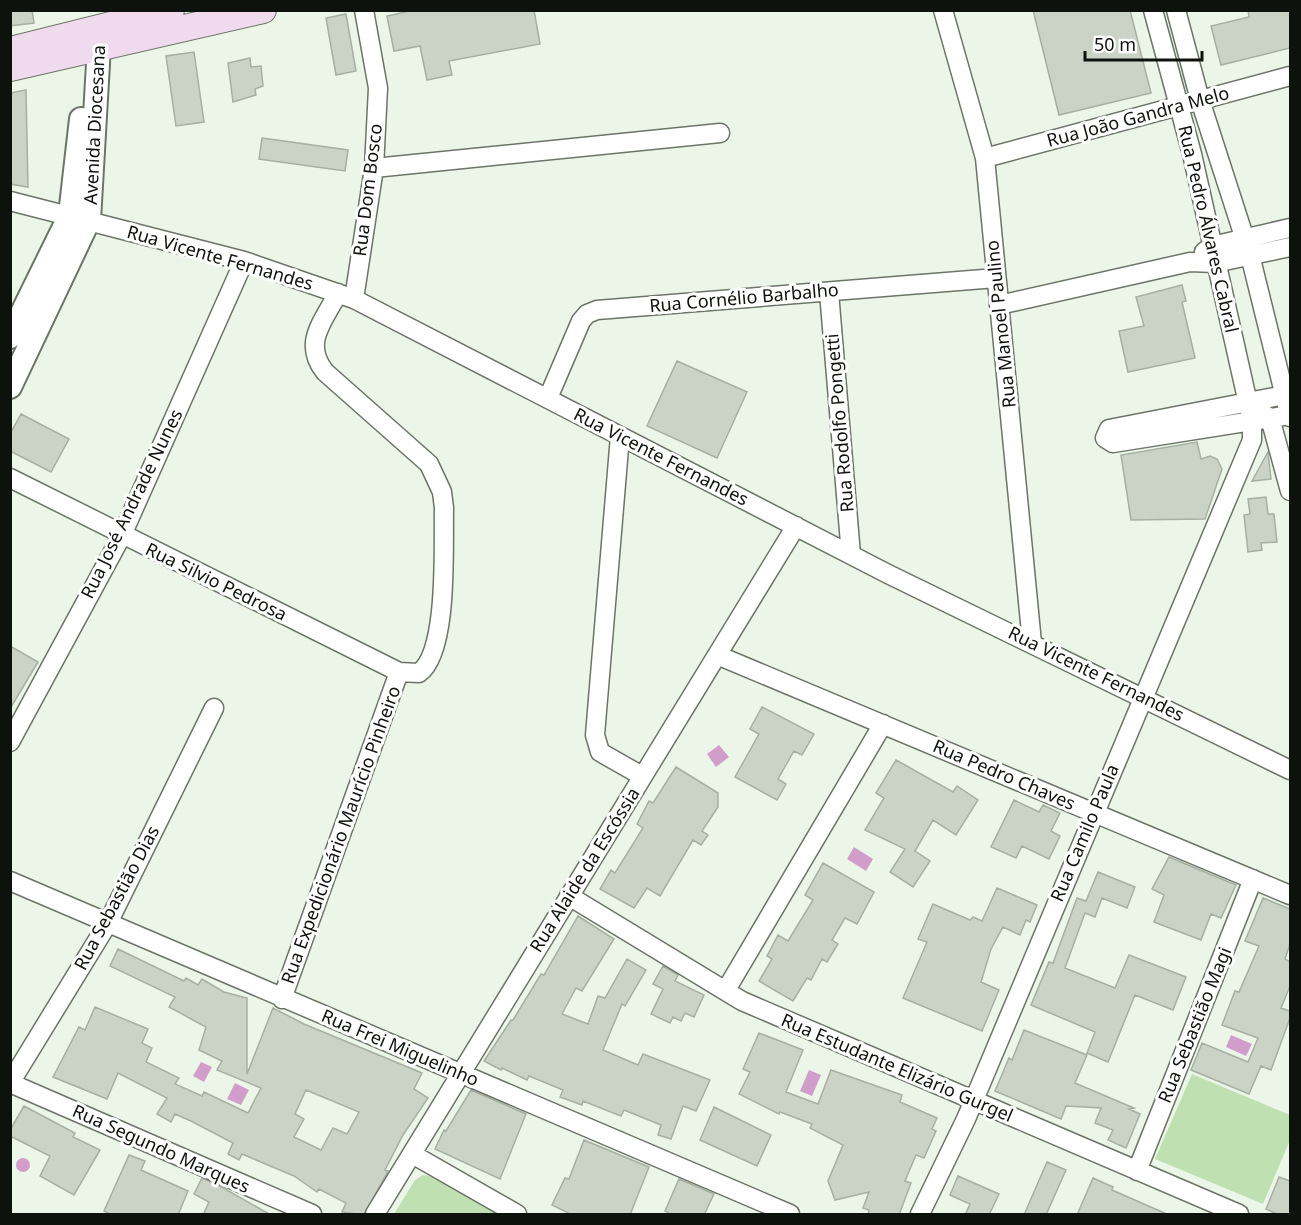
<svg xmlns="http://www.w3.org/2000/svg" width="1301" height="1225" font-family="'Noto Sans',sans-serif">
	<rect width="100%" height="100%" fill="#ecf6e8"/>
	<path fill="#bfe0b1" d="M1192,1074L1290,1115V1140L1263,1204L1155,1159Z
		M423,1175L434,1177L496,1214H394L415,1180Z"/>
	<path fill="#d19ecb" d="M719,745L729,757L716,767L707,754Z
		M854,847L873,859L866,871L847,859Z
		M1231,1035L1252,1044L1246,1056L1226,1047Z
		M201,1062L212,1067L204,1082L193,1076Z
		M809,1070L821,1075L812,1096L800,1091Z
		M235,1083L249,1090L241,1105L227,1099Z
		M16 1165a7 7 0 1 1 14 0a7 7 0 1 1-14 0Z"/>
	<path fill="#cad3c6" stroke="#a6afa2" stroke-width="1.5" fill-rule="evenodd" d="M10,10H32L34,23L10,26Z
		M414,10H534L540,44L449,61L452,75L427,80L420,46L394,51L387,16Z
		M1033,10H1130L1151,93L1059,115Z
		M1248,10H1290V48L1221,65L1211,26L1249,17Z
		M346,14L356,71L336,75L326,18Z
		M194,52L204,122L176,126L166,56Z
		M250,58L251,67L261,66L263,86L255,89L256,95L233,102L228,63Z
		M26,90L28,187L10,184V93Z
		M262,138L348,150L345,171L259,159Z
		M1182,285L1186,301L1182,302L1195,358L1128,372L1119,331L1144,326L1136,297Z
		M677,361L747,392L717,458L647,426Z
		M21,414L69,439L51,472L10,451V434Z
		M1197,442L1201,459L1210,456L1217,459L1222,469L1205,519L1131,520L1121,455Z
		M1268,452L1271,479L1252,481Z
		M1266,497L1268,514H1274L1277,542L1261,543L1262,550L1248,552L1244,515L1250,514L1248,499Z
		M10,646L38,662L10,709Z
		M762,707L814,734L802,755L794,751L778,779L786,784L777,800L735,777L759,734L750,729Z
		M896,760L953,792L957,786L978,800L956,835L933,820L915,851L930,861L913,887L890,872L905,849L865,830L884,798L876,793Z
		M676,767L718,793V807L702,831L708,835L701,845L693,840L660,896L647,888L634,908L600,889L611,870L615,873L643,828L637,824L649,801L653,803Z
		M1014,800L1039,812L1043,805L1060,813L1051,831L1060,836L1049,859L1022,846L1016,858L991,847Z
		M1169,857L1236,885L1221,918L1211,914L1201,940L1154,922L1164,895L1152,889Z
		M823,863L874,892L857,924L845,918L832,940L838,944L827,962L822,959L811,980L807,978L793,1001L759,981L772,959L767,956L778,935L788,941L813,900L805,895Z
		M1098,872L1135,887L1127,908L1102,898L1095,917L1085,913L1065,968L1115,988L1129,955L1186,977L1173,1010L1135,995L1108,1062L1087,1053L1095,1032L1031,1005L1049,962L1053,963L1077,898L1086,901Z
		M997,888L1037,905L1030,922L1026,920L1020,935L1003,927L991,949L981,982L999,990L982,1031L903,998L927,942L918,939L933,904L970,920L973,917L982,921Z
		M1263,898L1290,909V944L1285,959L1290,962V986L1281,1008L1290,1011V1018L1271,1070L1261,1066L1249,1094L1191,1070L1202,1043L1248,1062L1258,1038L1222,1025L1235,991L1239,992L1259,946L1245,941Z
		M578,916L614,939L582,991L576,988L562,1014L588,1024L598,996L605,998L627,959L646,970L625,1006L622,1004L603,1050L638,1065L643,1054L710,1080L696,1111L683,1106L671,1139L658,1135L661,1125L624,1110L621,1116L583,1101L582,1105L560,1097L563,1090L529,1076L527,1080L502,1068L501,1070L484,1061L511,1020H513L541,974L544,975Z
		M118,949L184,981L186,978L198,985L202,979L224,992L247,998V1074L273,1008L304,1024L422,1073L414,1089L428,1098L403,1135L385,1170L388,1171L364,1215L342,1212L346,1203L319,1189L317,1192L294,1176L242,1154L239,1160L228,1154L233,1143L191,1121L175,1114L171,1122L157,1114L167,1098L118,1073L107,1099L53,1077L79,1027L85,1030L95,1007L148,1029L142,1043L152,1048L146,1062L179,1078L175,1084L202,1096L204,1092L248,1113L261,1088L217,1070L222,1061L199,1050L206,1027L169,1007L175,997L110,966ZM306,1090L359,1112L347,1134L333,1128L321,1150L294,1137L304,1119L295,1114Z
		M663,966L678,975L675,981L704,995L694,1017L685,1013L681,1021L673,1017L670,1023L651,1014L663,989L653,984Z
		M1024,1030L1087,1055L1075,1083L1134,1108L1129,1109L1140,1114L1126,1148L1108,1140L1113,1130L1095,1123L1101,1108L1066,1106L1061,1119L995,1091L1009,1058L1012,1060Z
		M759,1033L803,1050L786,1092L818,1104L831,1070L902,1095L900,1102L937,1118L932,1129L936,1131L924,1158L916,1155L905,1181L911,1183L899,1215H868L869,1210L863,1208L869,1192L835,1200L828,1181L843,1145L810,1128L812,1124L780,1112L779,1114L739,1094L750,1072L743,1069Z
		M471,1090L526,1114L500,1179L435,1149L444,1130L446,1131Z
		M24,1106L75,1133L73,1137L100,1150L74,1195L40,1176L50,1156L10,1136V1130Z
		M714,1107L771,1135L757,1166L700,1140Z
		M584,1140L649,1167L630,1215H572L552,1205L565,1178L569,1179Z
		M129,1155L145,1161L141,1170L188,1191L178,1215H111L104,1211Z
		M1047,1162L1066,1170L1046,1215H1024Z
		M958,1176L999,1194L989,1215H965L970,1204L950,1195Z
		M1279,1177L1290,1181V1215H1279L1266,1209Z
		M202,1178L218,1185L271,1215H203L209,1202L194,1194Z
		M1093,1178L1113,1187L1112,1190L1169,1215H1077Z
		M679,1179L714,1194L704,1215H672L665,1211Z"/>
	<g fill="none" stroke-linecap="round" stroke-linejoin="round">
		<g stroke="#6c7468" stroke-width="21">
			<path id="minor" d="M943,10L985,158L1032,643
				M1176,10L1200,100L1250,255L1290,417
				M985,158L1290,76
				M374,168L720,133
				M10,201L244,261L354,299L888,574L1290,770
				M1204,252L1212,246L1290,228
				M829,292L851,555
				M354,299L374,168L378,88L364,10
				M999,305L1190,262L1215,263L1290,247
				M1290,394L1109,429L1105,438L1113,443L1290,415
				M548,398L581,321L587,314L597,310L996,278
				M1259,411L1270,418L1290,491
				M620,436L595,735L600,752L642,776
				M10,478L399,672L419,673C449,652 443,544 444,508L442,492L429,464L325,372C302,343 323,322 338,293
				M717,655L1290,895
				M10,742L122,535L244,261
				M10,881L790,1214
				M569,896L742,1001L1239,1214
				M726,990L883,724
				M282,999L399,672
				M10,1083L108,923L214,708
				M10,1083L312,1214
				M412,1154L517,1214
				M1137,1171L1253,879
				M375,1214L796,526
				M920,1214L966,1119L1252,440V421L1192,154L1153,10"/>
		</g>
		<g stroke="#6c7468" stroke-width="26">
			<path id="tertiary" d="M10,337L70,215L81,119
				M10,387L89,220L100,29"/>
		</g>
		<g stroke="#6c7468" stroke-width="28">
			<path id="secondary" d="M14,49L171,10
				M10,68L263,10"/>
		</g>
		<use href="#minor" stroke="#fff" stroke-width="18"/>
		<use href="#tertiary" stroke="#fff" stroke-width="22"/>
		<use href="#secondary" stroke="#f0daed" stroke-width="26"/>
	</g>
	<g text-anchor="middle" stroke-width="6" stroke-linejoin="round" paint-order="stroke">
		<g font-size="18" fill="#0e120d" stroke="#fff">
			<text transform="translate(1138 117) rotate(-15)" y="6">Rua João Gandra Melo</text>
			<text transform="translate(95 125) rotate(-87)" y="6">Avenida Diocesana</text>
			<text transform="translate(368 190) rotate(-83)" y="6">Rua Dom Bosco</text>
			<text transform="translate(1208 229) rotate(77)" y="6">Rua Pedro Álvares Cabral</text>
			<text transform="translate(220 258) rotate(16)" y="6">Rua Vicente Fernandes</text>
			<text transform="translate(744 298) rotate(-5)" y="6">Rua Cornélio Barbalho</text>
			<text transform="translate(1001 324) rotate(-96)" y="6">Rua Manoel Paulino</text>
			<text transform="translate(840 423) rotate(-95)" y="6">Rua Rodolfo Pongetti</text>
			<text transform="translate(661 457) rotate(27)" y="6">Rua Vicente Fernandes</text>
			<text transform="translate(132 504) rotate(-64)" y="6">Rua José Andrade Nunes</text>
			<text transform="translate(216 582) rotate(26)" y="6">Rua Silvio Pedrosa</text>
			<text transform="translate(1096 674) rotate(26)" y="6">Rua Vicente Fernandes</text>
			<text transform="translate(1004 775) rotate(23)" y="6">Rua Pedro Chaves</text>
			<text transform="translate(1085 833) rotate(-67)" y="6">Rua Camilo Paula</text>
			<text transform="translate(341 835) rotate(-70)" y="6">Rua Expedicionário Maurício Pinheiro</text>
			<text transform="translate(585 870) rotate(-58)" y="6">Rua Alaide da Escóssia</text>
			<text transform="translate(117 898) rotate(-62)" y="6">Rua Sebastião Dias</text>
			<text transform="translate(1195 1025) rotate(-68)" y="6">Rua Sebastião Magi</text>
			<text transform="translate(400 1048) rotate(23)" y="6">Rua Frei Miguelinho</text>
			<text transform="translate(897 1068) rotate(23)" y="6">Rua Estudante Elizário Gurgel</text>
			<text transform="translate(161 1149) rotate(24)" y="6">Rua Segundo Marques</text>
		</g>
	</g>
	<rect width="1301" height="1225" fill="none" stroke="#0e120d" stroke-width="24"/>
	<path d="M1085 51v9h117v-9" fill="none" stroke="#0e120d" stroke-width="3"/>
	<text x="1094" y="51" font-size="18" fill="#0e120d" stroke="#ffffff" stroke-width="4.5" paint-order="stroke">50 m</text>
</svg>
